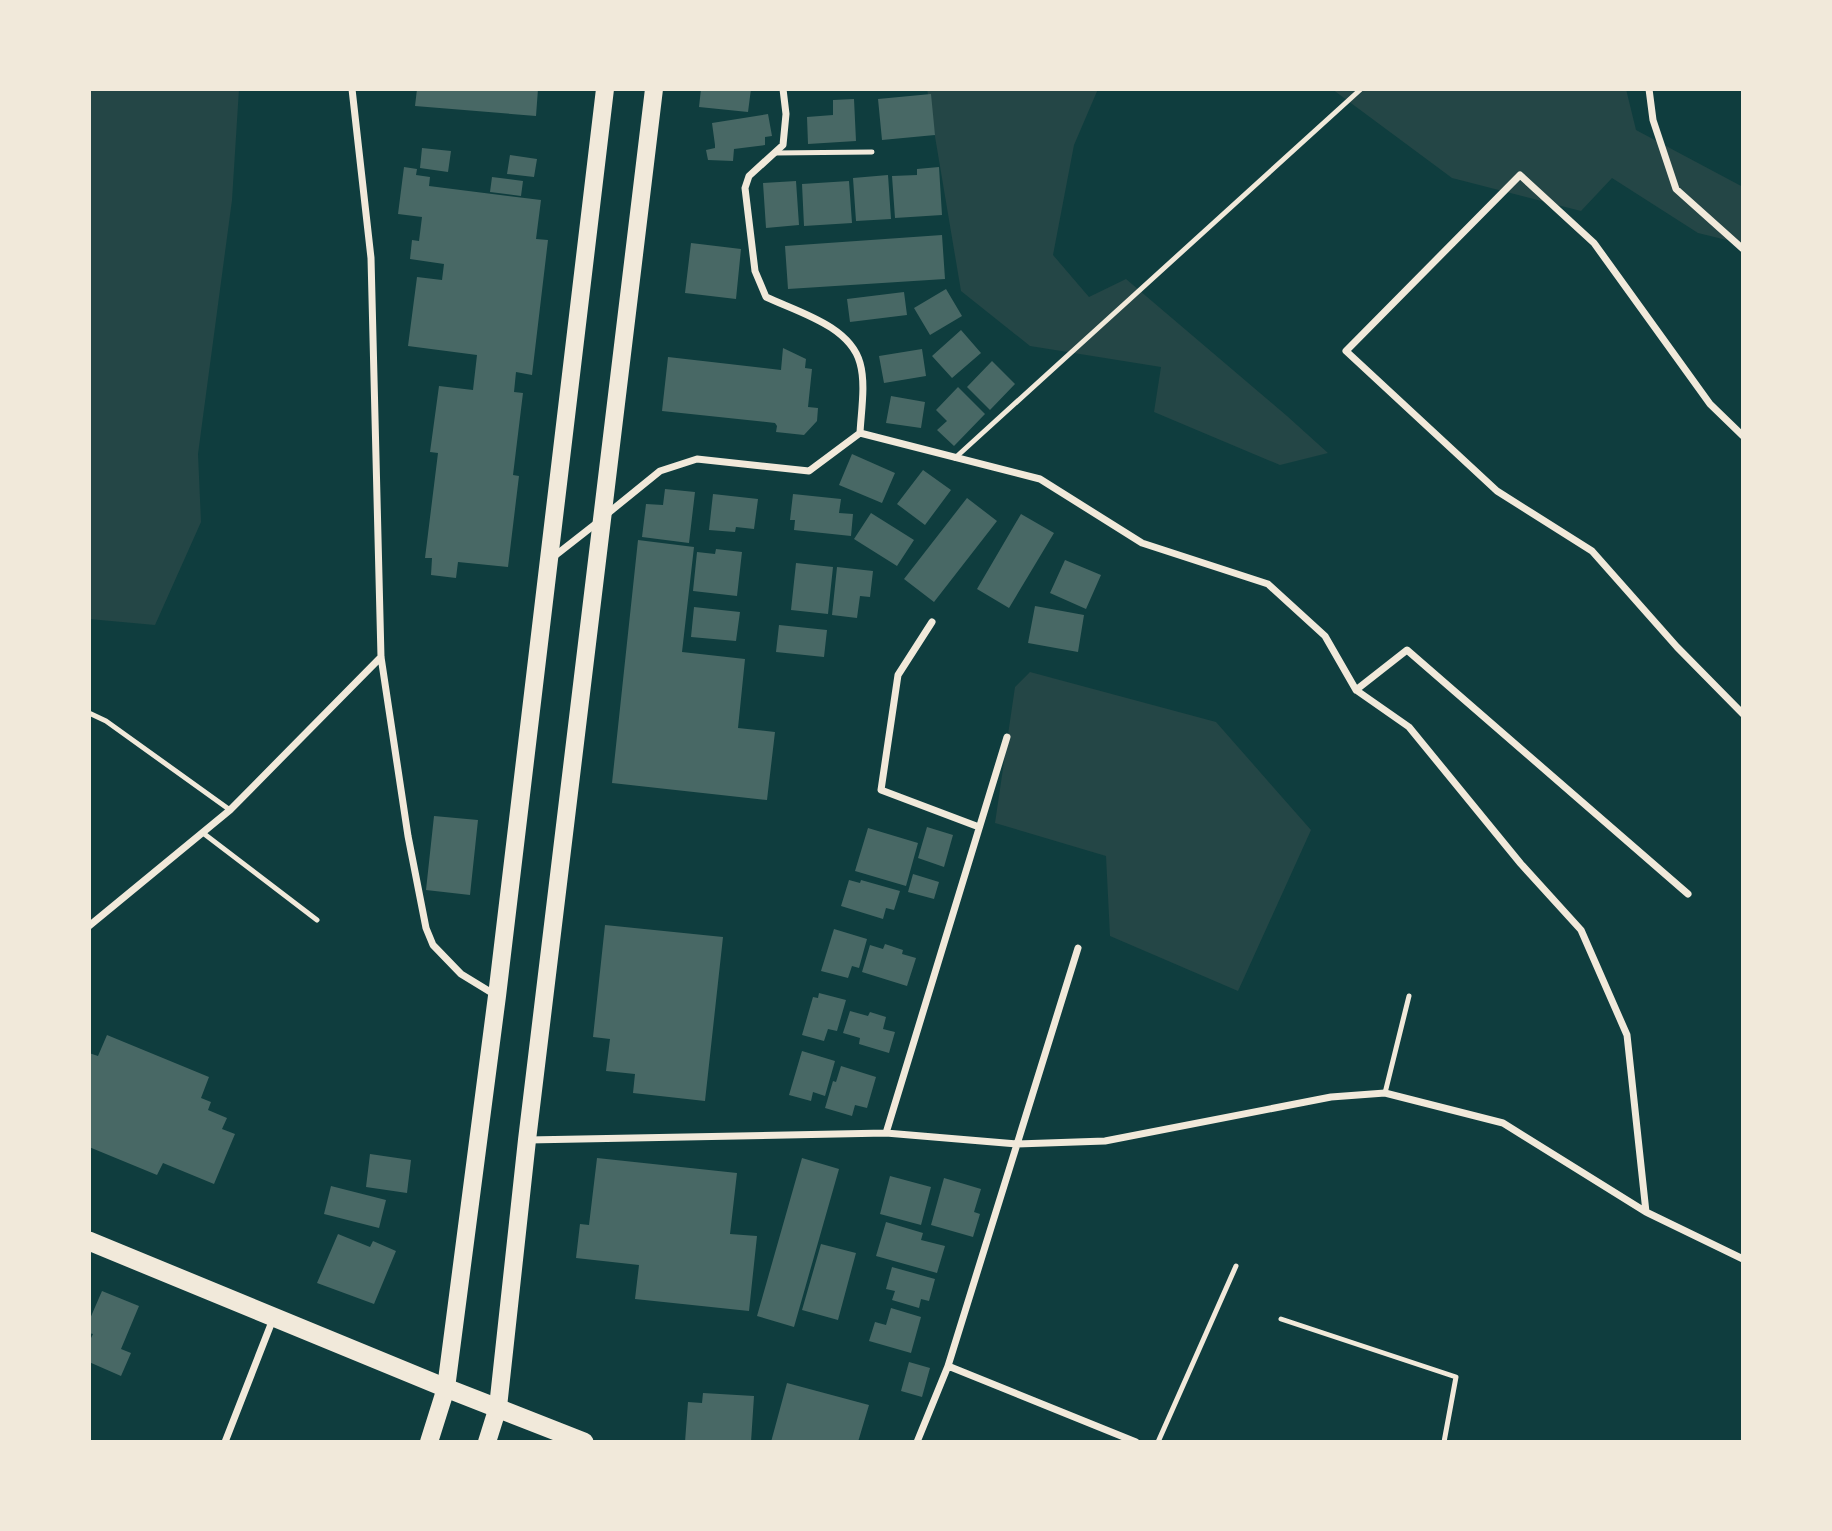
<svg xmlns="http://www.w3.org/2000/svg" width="1832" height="1531" font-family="'Noto Sans',sans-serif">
	<rect width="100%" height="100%" fill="#0f3d3e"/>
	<path fill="#244646" d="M89,89H239L232,200L198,454L201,522L155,625L89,619Z
		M927,89H1098L1074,145L1053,255L1089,297L1126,279L1287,416L1328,453L1280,465L1154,412L1161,367L1030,346L961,291Z
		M1332,89H1626L1636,130L1743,187V244L1698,233L1612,178L1581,211L1452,178Z
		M1030,672L1216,722L1311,830L1238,991L1110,936L1106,856L995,823L1015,687Z"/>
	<path fill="#486865" d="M417,89H538L536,116L415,106Z
		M701,89H751L748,112L699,107Z
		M931,94L935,135L882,140L878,99Z
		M854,99L856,141L808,144L807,117L833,115V100Z
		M768,114L772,136L765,137V145L734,149L733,161L708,160L706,150L715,148V145L712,123Z
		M422,148L451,151L448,172L420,168Z
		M510,155L537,159L534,177L507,174Z
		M404,167L417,169L416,175L430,177L429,186L541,200L536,239L548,240L532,375L516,372L514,392L523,393L513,475L519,476L508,567L458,562L456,578L431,575L432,558H425L438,453L430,452L439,386L473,390L477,355L408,346L417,277L442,280L444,264L410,259L412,240L419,241L422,217L398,214Z
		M939,167L942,215L895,218L892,176L917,175V169Z
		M888,175L891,219L856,221L853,178Z
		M492,177L523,181L521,196L490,192Z
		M796,181L799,225L766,228L763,183Z
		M849,181L852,223L804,226L802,184Z
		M942,235L945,279L788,289L785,246Z
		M691,243L741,249L736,299L685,293Z
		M946,289L962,316L930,335L914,308Z
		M904,292L907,315L850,322L847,299Z
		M961,330L981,353L952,378L932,356Z
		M783,348L806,359L805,368L812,369L808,407L818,408L817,421L804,435L776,432L777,426L775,423L662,411L668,357L781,370Z
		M922,349L926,376L884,383L879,356Z
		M992,361L1015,384L990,410L967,387Z
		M958,387L985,414L954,446L937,430L947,421L936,410Z
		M891,396L925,402L921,428L886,423Z
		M852,454L895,473L882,503L839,485Z
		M923,470L951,490L925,525L897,504Z
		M665,489L695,492L689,543L642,537L646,504L663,505Z
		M713,494L758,499L754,529L736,527L735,532L709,530Z
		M793,494L841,499L839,513L853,514L851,536L794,530L795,520H790Z
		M967,498L997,521L934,602L904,579Z
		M871,513L914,540L897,566L854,539Z
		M1021,514L1054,533L1009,608L977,589Z
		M638,540L694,547L682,652L745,659L738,728L775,732L767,800L612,783Z
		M716,549L742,552L737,596L693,591L697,552L715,554Z
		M1065,560L1101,575L1086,609L1050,593Z
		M796,563L833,567L828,614L791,610Z
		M837,567L873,571L870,597L860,596L857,618L832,615Z
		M1035,606L1084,615L1078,652L1028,643Z
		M694,607L740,612L736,641L691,637Z
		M779,625L827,630L824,657L776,652Z
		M434,816L478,820L470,895L426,890Z
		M927,827L953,835L944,867L918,858Z
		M868,828L918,843L906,886L855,871Z
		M913,874L939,882L934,899L908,892Z
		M849,880L860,883L861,880L900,891L894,910L886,908L883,919L841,906Z
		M605,925L723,937L705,1101L633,1093L635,1074L606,1071L610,1039L593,1037Z
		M834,929L867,939L859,968L852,966L848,978L821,971Z
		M885,944L903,950L902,954L916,958L907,986L862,972L870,945L883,949Z
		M819,993L846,1000L837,1031L828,1029L824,1041L802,1035L813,997L818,998Z
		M850,1011L868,1016L870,1012L886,1017L883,1029L895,1032L889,1053L859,1044L860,1038L843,1033Z
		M107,1035L209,1077L201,1098L211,1102L208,1110L227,1118L222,1129L235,1134L214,1184L163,1163L157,1175L89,1147V1053L98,1056Z
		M802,1051L835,1061L825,1096L813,1092L811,1101L789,1095Z
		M841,1066L876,1077L867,1108L855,1105L852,1116L825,1108L833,1081L836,1082Z
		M370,1154L411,1160L407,1193L366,1187Z
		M597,1158L737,1173L730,1234L757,1236L749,1311L635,1299L639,1265L576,1258L580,1224L589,1225Z
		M802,1158L839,1169L794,1327L757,1316Z
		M890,1176L931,1187L921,1225L880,1214Z
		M944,1178L981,1189L974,1212L980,1214L973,1237L931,1225Z
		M331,1186L386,1200L379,1228L324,1214Z
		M886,1222L923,1233L921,1240L945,1246L937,1273L876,1256Z
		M338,1234L370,1247L373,1241L396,1251L374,1304L317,1283Z
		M821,1244L856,1253L838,1320L802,1310Z
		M892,1267L935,1279L929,1301L921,1299L919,1308L892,1300L895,1291L886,1289Z
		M102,1291L139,1306L121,1349L131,1353L121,1376L89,1362V1342L93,1334L89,1333V1321Z
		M891,1308L921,1317L911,1353L869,1341L875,1322L886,1325Z
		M909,1362L930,1368L922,1397L901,1391Z
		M787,1383L869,1405L858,1442H771Z
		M703,1393L754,1396L751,1442H685L688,1402L702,1403Z"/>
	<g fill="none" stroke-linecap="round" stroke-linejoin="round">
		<path stroke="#f1e9da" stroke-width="5" d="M774,153L872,152
			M955,458L1361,89
			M89,713L106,721L230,810
			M203,833L317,920
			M1385,1093L1409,996
			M1281,1319L1456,1377L1444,1442
			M1158,1442L1236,1266"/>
		<path stroke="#f1e9da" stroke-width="7" d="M352,89L371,258L381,657L408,836L426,928L433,945L461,974L497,996
			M783,89L786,114L783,145L749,176L745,188L755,271L766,297C798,312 850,326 860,363C866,384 861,412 860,433L1040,479L1142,543L1268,584L1325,636L1356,690L1409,727L1521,864L1581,930L1627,1035L1646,1212
			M1649,89L1653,120L1676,189L1743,249
			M1743,436L1710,404L1594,243L1520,175L1346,351L1497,491L1592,551L1677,647L1743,714
			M607,514L660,471L697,459L809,471L860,433
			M552,558L598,522
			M932,622L898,675L881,790L979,827
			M1356,690L1407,650L1688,894
			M89,926L230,810L381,657
			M886,1133L1007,737
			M528,1140L886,1133L1017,1144L1105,1141L1331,1097L1385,1093L1503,1123L1646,1212L1743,1259
			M948,1366L1078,948
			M225,1442L273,1319
			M917,1442L948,1366L1136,1442"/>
		<path stroke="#f1e9da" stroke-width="18" d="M429,1442L446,1388L497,996L605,89
			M487,1442L498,1407L527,1140L654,89"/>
		<path stroke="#f1e9da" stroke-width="19" d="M89,1241L446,1388L584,1442"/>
	</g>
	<rect width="1832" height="1531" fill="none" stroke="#f1e9da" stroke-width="182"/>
</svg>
